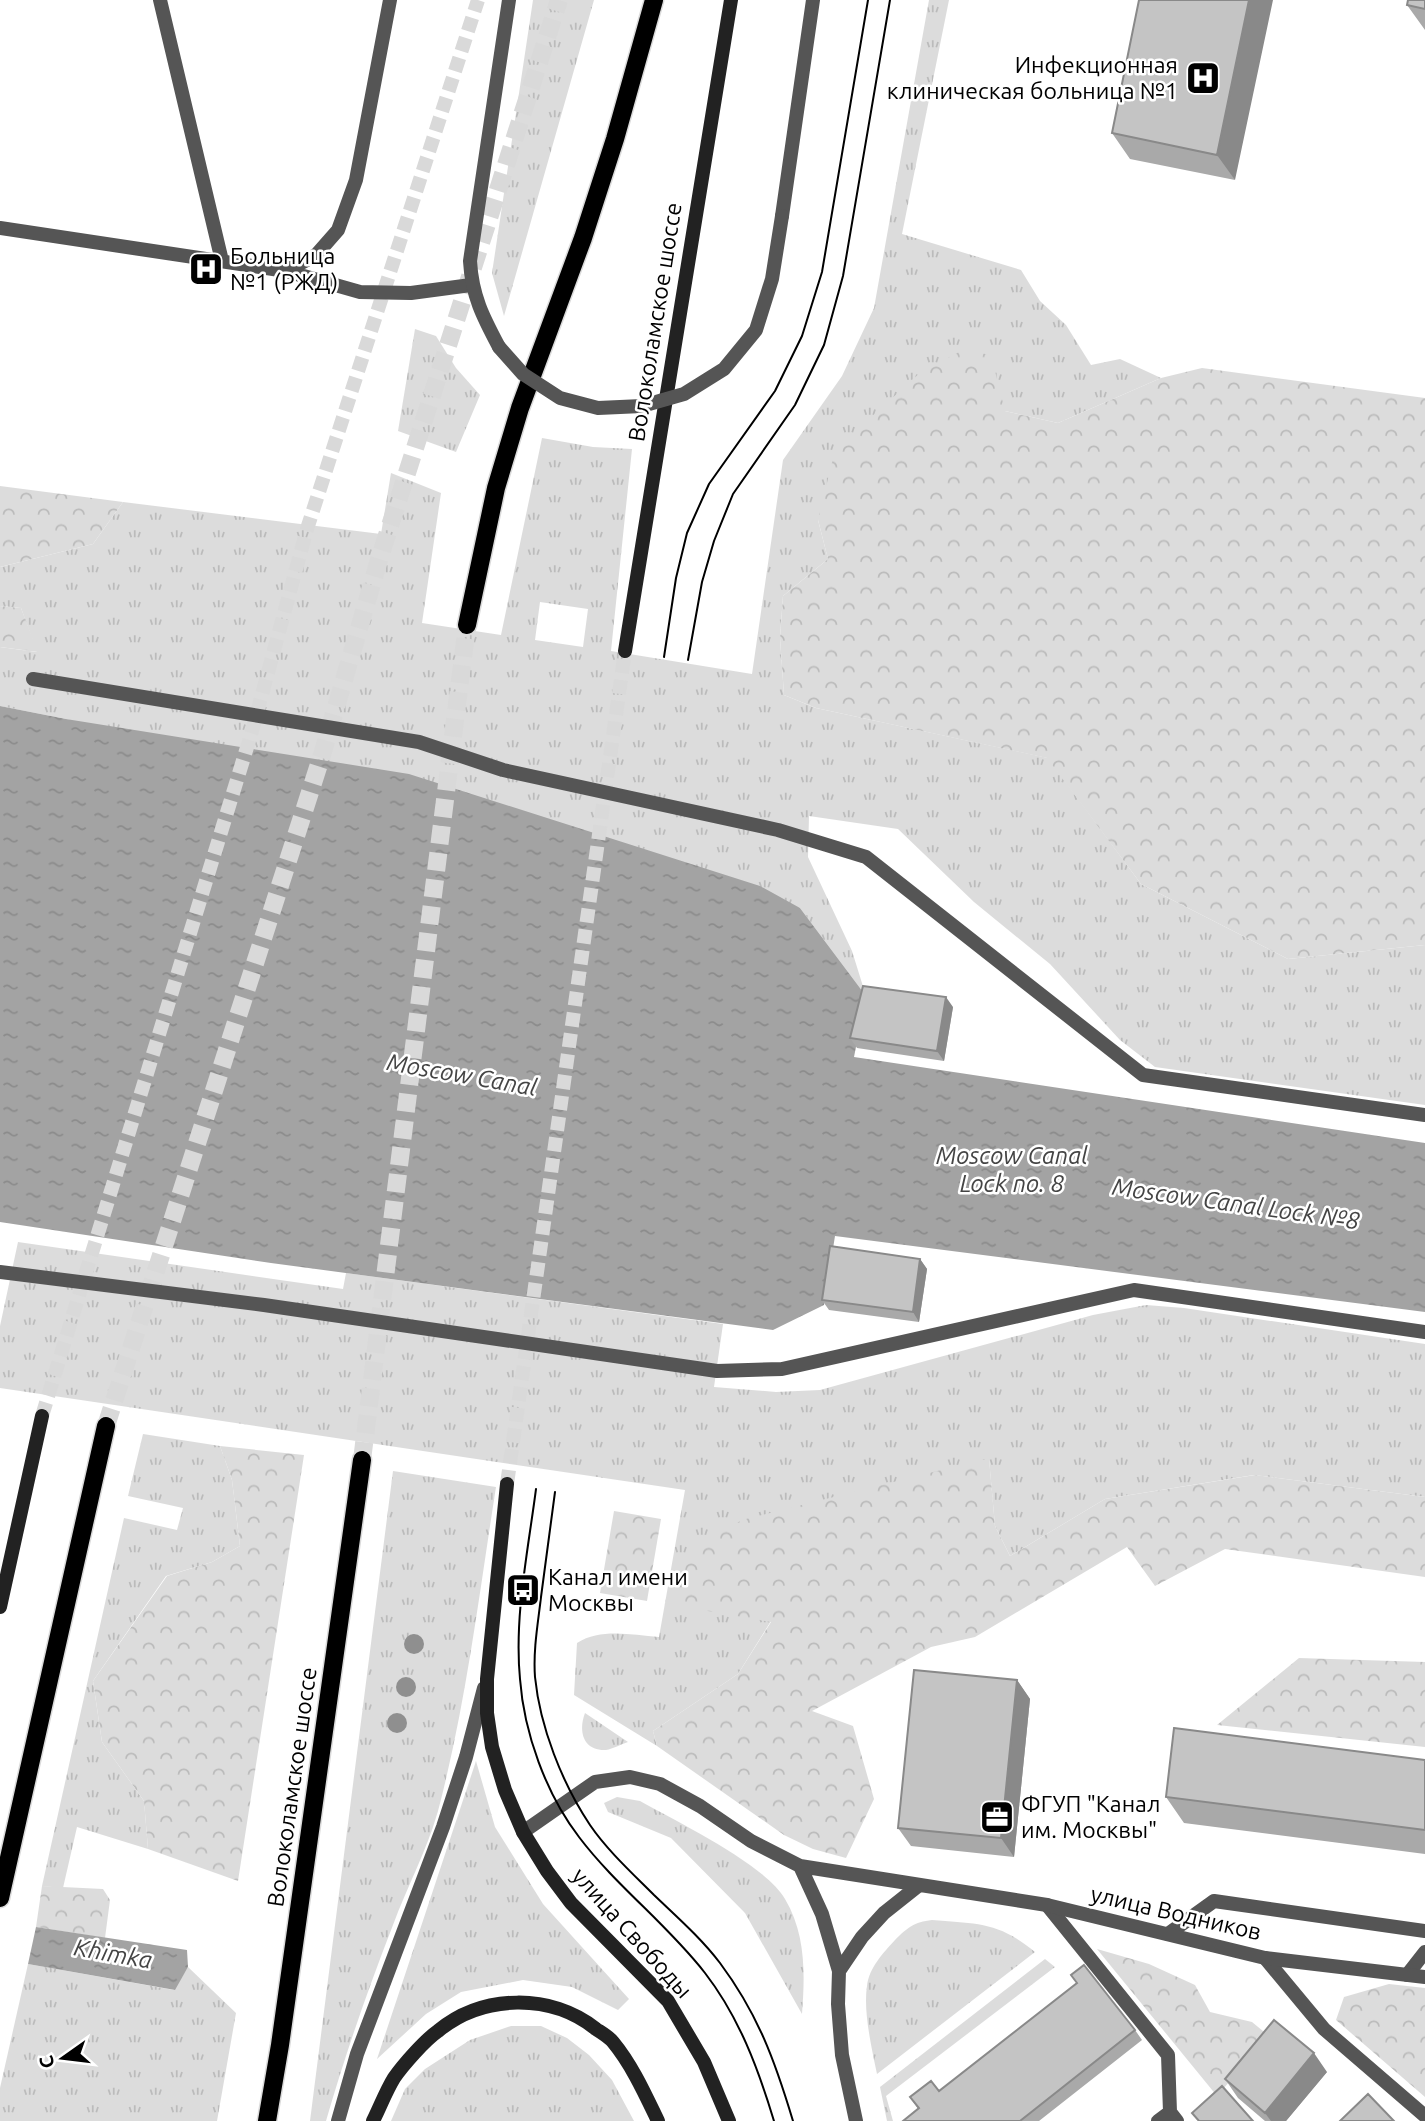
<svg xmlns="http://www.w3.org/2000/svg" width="1425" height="2121" font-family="Ubuntu,sans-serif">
	<defs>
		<pattern id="grass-tufts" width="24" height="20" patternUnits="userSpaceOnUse" patternTransform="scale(1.75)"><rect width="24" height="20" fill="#dcdcdc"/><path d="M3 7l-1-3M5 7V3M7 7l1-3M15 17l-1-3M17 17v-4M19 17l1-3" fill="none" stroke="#bbb"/></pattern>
		<pattern id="forest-crowns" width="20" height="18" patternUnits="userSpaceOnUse" patternTransform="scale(1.75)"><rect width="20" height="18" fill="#dcdcdc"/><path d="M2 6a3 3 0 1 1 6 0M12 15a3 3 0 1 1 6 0" fill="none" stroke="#bbb"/></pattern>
		<pattern id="water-ripples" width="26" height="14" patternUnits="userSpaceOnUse" patternTransform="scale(1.75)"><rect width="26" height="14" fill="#a3a3a3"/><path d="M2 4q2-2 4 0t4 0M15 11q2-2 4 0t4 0" fill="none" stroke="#8b8b8b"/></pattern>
	</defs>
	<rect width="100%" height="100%" fill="#fff"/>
	<path fill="url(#grass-tufts)" fill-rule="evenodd" d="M533,0H594L504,316L492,273Z
		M929,0H949L902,234L1021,270L1040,301L1066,325L1091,365L1120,359L1161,378L1058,423L1005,411L818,520L828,559L783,596L780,638L784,695L816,708L1048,758L1141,884L1288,959L1425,945V1105L1155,1067L1120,1040L1050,964L974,902L898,829L809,816L808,857L852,951L866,996L800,908L66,719L0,706V647L37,652L21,608L0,606V567L93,544L123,502L381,534L391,473L441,493L422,623L501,635L542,438L593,447L632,449L611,651L752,674L783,460L842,376L874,308ZM540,602L588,609L583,647L535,640Z
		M415,329L436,336L456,368L480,395L456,452L398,431Z
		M18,1242L343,1289L346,1273L723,1324L714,1387L776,1392L820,1390L1093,1315L1146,1305L1184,1308L1425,1344V1497L1254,1475L1105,1499L1010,1556L995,1526L989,1459L771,1621L738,1674L653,1731L657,1746L574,1695L577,1643C601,1628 631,1635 659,1637L685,1490L0,1388V1326Z
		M143,1434L220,1446L232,1480L240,1546L212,1562L166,1576L93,1681L102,1742L144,1801L148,1849L77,1827L63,1888L42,1886L124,1518L177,1530L183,1508L128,1496Z
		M393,1471L496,1487C479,1595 466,1705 438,1811C427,1850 407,1887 393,1925C368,1989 345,2055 326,2121H310Z
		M585,1713L628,1742C621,1744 613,1749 606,1750C583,1751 578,1731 585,1713Z
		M476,1761L495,1827L543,1904L629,1999L618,2010L572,1987L523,1980L461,1992L426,2014L377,2059Z
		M617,1797L640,1801C677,1822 765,1864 785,1899C806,1934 805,1975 802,2014L745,1913L671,1838L608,1812L604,1803Z
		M932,1920C976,1924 998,1921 1035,1952L877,2074C872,2049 863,2012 867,1986C869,1968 883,1953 895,1940C907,1928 914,1922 932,1920Z
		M1045,1959L1055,1967L886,2096L893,2121H887L880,2087Z
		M28,1964L174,1990L188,1967L236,2013L217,2121H0V2088Z
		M511,2026H541L567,2038L589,2055L612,2080L634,2121H391L405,2089L425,2069L470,2040Z"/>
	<path fill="url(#forest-crowns)" d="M963,350L991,355L1005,411L1058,423L1161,378L1202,368L1425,398V945L1288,959L1141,884L1047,758L816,708L784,695L780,638L783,596L828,559L818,520L835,450L922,371Z
		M0,486L123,502L93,544L0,567Z
		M0,606L21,608L38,652L0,647Z
		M220,1446L304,1455L238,1881L148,1849L144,1801L102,1742L93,1681L167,1576L212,1562L240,1546L232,1480Z
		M989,1458L995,1526L1010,1556L1105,1499L1255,1475L1425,1497V1577L1225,1549L1155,1586L1127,1547L975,1637L931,1647L812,1711L853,1726L874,1799L846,1858L813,1849L784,1835L657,1746L653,1731L738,1674L771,1622L679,1606L688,1551L742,1520Z
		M614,1511L661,1519L647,1601L600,1593Z
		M1299,1658L1425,1662V1747L1217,1725Z
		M42,1886L103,1889L110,1900L105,1938L36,1927Z
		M1097,1949L1149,1964L1195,1985L1210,2012L1252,2022L1269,2036L1217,2096Z
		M1389,1984L1425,1988V2097L1336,2020L1344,1997Z"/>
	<path fill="url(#water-ripples)" d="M0,706L66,719L409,774L760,886L800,908L866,996L854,1057L1425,1143V1312L835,1236L824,1305L773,1330L271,1263L0,1222Z
		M36,1927L187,1950L188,1967L175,1990L28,1964Z"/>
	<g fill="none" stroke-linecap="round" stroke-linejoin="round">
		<path stroke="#d9d9d9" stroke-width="14" stroke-dasharray="14 7" stroke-linecap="butt" d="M42,1416L252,731L307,529L478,0
			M507,1484L625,651"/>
		<path stroke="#d9d9d9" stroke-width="18" stroke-dasharray="18 9" stroke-linecap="butt" d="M106,1426L322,755L379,560L559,0
			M362,1460L467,625"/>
		<g stroke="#dbdbdb" stroke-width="21">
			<path id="primary" d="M467,625L496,488L520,408L583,238L615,139L654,0
				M0,1898L106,1426
				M267,2121L280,2045L362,1460"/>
		</g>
		<path stroke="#555" stroke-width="14" d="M160,0L222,261
			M0,228L286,271L360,292L411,293L471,285
			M286,271L316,255L338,230L356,180L390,0
			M33,679L419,742L503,770L778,830L866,857L1143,1075L1425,1115
			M0,1272L264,1305L717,1371L782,1369L1134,1290L1425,1332
			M1047,1905L1168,2055L1170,2112L1177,2121
			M1168,1934L1214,1901L1425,1931
			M1265,1958L1324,2029L1425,2116
			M1407,1975L1425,1952
			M1158,2121L1170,2112"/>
		<path stroke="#555" stroke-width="14" d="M782,216L813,0
			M499,347C483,317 472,296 470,261L509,0
			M523,1832L595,1782L630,1777L660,1784L700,1806L751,1841L800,1866L1047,1905L1265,1958L1425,1977
			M800,1866L822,1914L839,1971L838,2004L842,2055L856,2121
			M839,1971L862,1937L884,1913L918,1886
			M338,2121L357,2054L443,1827L466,1757L484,1688"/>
		<path stroke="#222" stroke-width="14" d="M625,651L731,0
			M507,1484L487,1679V1713L492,1747L505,1790L523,1832L547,1871L571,1903L668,2001L704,2062L729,2121
			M0,1607L42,1416
			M373,2121C380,2107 386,2091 394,2078C403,2065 425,2040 438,2031C483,1994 551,1993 596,2029C602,2033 609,2037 613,2042C632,2065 645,2094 658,2121"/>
		<use href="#primary" stroke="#000" stroke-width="18"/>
		<path stroke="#000" stroke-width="2" d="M664,657L676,578L687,533L709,484L775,391L802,336L822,272L868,0
			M688,660L702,582L714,541L733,494L795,405L824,345L843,276L890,0
			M536,1489C528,1551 514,1617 520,1679C524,1733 546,1794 579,1837C616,1886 667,1924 705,1973C739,2017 758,2068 774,2121
			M555,1492C550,1527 546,1562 541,1597C538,1623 533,1650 535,1677C540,1727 562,1783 590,1825C607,1850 632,1873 654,1895C677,1917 701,1938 720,1963C758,2014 775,2061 793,2121"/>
		<path stroke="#555" stroke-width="14" d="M499,347L523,374L560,398L598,408L642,406L684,394L724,369L756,330L772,279L782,216"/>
	</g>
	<g fill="#8f8f8f">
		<circle cx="414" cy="1644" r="10"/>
		<circle cx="406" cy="1687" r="10"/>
		<circle cx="397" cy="1723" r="10"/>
	</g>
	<path fill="#a9a9a9" d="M1139,0L1235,180L1130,159L1112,133Z
		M1425,0V30L1407,5Z
		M953,1007L944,1061L857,1048L850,1038Z
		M920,1259L927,1269L919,1322L829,1310L822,1300Z
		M1017,1680L1030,1699L1014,1857L911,1846L898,1828Z
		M1425,1760V1854L1184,1823L1166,1797Z
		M1135,2030L1142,2040L1039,2121H903L918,2109L910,2097L939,2091Z
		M1327,2072L1286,2121H1265L1238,2098L1225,2079Z"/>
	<path fill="#898989" d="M1249,0H1273L1235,180L1217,155Z
		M946,997L953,1007L944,1061L937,1051Z
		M920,1259L927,1269L919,1322L913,1312Z
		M1017,1680L1030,1699L1014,1857L1001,1838Z
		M1314,2053L1327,2072L1286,2121H1271L1265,2113Z"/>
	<path fill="#c4c4c4" stroke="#898989" stroke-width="2" d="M1139,0H1249L1217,155L1112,133Z
		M1408,0H1425V9L1407,5Z
		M863,986L946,997L937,1051L850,1038Z
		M830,1246L920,1259L913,1312L822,1300Z
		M914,1670L1017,1680L1001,1838L898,1828Z
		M1174,1728L1425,1760V1830L1166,1797Z
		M1084,1965L1135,2030L1020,2121H903L919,2108L910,2097L931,2081L939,2091L1077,1983L1071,1975Z
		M1274,2020L1314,2053L1265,2113L1225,2079Z
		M1222,2086L1253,2121H1199L1192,2113Z
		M1368,2094L1394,2121H1340Z"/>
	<defs>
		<g id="hospital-square" transform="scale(1.75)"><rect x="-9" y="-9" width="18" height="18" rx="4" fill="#000" stroke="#fff"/><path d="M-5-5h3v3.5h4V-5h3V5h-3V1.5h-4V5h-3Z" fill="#fff"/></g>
		<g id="bus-square" transform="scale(1.75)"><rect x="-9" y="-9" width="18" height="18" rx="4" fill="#000" stroke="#fff"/><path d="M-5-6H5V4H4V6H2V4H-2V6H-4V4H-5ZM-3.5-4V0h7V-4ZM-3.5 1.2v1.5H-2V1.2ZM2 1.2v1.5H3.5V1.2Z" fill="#fff"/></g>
		<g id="office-square" transform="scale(1.75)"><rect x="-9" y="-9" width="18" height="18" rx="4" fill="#000" stroke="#fff"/><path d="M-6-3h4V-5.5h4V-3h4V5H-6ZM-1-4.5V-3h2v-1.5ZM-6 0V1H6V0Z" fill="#fff"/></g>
	</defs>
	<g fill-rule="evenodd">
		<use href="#hospital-square" x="1203" y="78"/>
		<use href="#hospital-square" x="206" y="269"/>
		<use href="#bus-square" x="523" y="1590"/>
		<use href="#office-square" x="997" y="1817"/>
	</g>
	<g text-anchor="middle" stroke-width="5" stroke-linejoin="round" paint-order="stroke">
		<g font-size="23" fill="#000" stroke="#fff" text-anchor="start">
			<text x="1178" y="73" text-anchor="end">Инфекционная<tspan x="1178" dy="26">клиническая больница №1</tspan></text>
			<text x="230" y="264">Больница<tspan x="230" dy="26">№1 (РЖД)</tspan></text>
			<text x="548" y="1585">Канал имени<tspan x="548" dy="26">Москвы</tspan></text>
			<text x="1021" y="1812">ФГУП "Канал<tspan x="1021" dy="26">им. Москвы"</tspan></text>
		</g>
		<g font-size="23" fill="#000" stroke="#fff">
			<text transform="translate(655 322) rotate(-81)" y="8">Волоколамское шоссе</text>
			<text transform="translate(292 1787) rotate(-82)" y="8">Волоколамское шоссе</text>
			<text transform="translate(1176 1913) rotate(13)" y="8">улица Водников</text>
			<text transform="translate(632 1933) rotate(48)" y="8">улица Свободы</text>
		</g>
		<g font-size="24" font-style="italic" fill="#444" stroke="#fff">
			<text transform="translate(462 1075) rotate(10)" y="8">Moscow Canal</text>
			<text x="1012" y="1164">Moscow Canal<tspan x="1012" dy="28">Lock no. 8</tspan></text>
			<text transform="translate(1236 1204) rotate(8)" y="8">Moscow Canal Lock №8</text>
			<text transform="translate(113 1954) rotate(10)" y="8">Khimka</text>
		</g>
	</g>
	<g transform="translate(63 2058) rotate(256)" stroke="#ffffff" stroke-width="5" paint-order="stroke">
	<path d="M0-5L12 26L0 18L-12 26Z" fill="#000000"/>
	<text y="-10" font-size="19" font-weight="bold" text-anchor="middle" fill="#000000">С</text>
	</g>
</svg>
